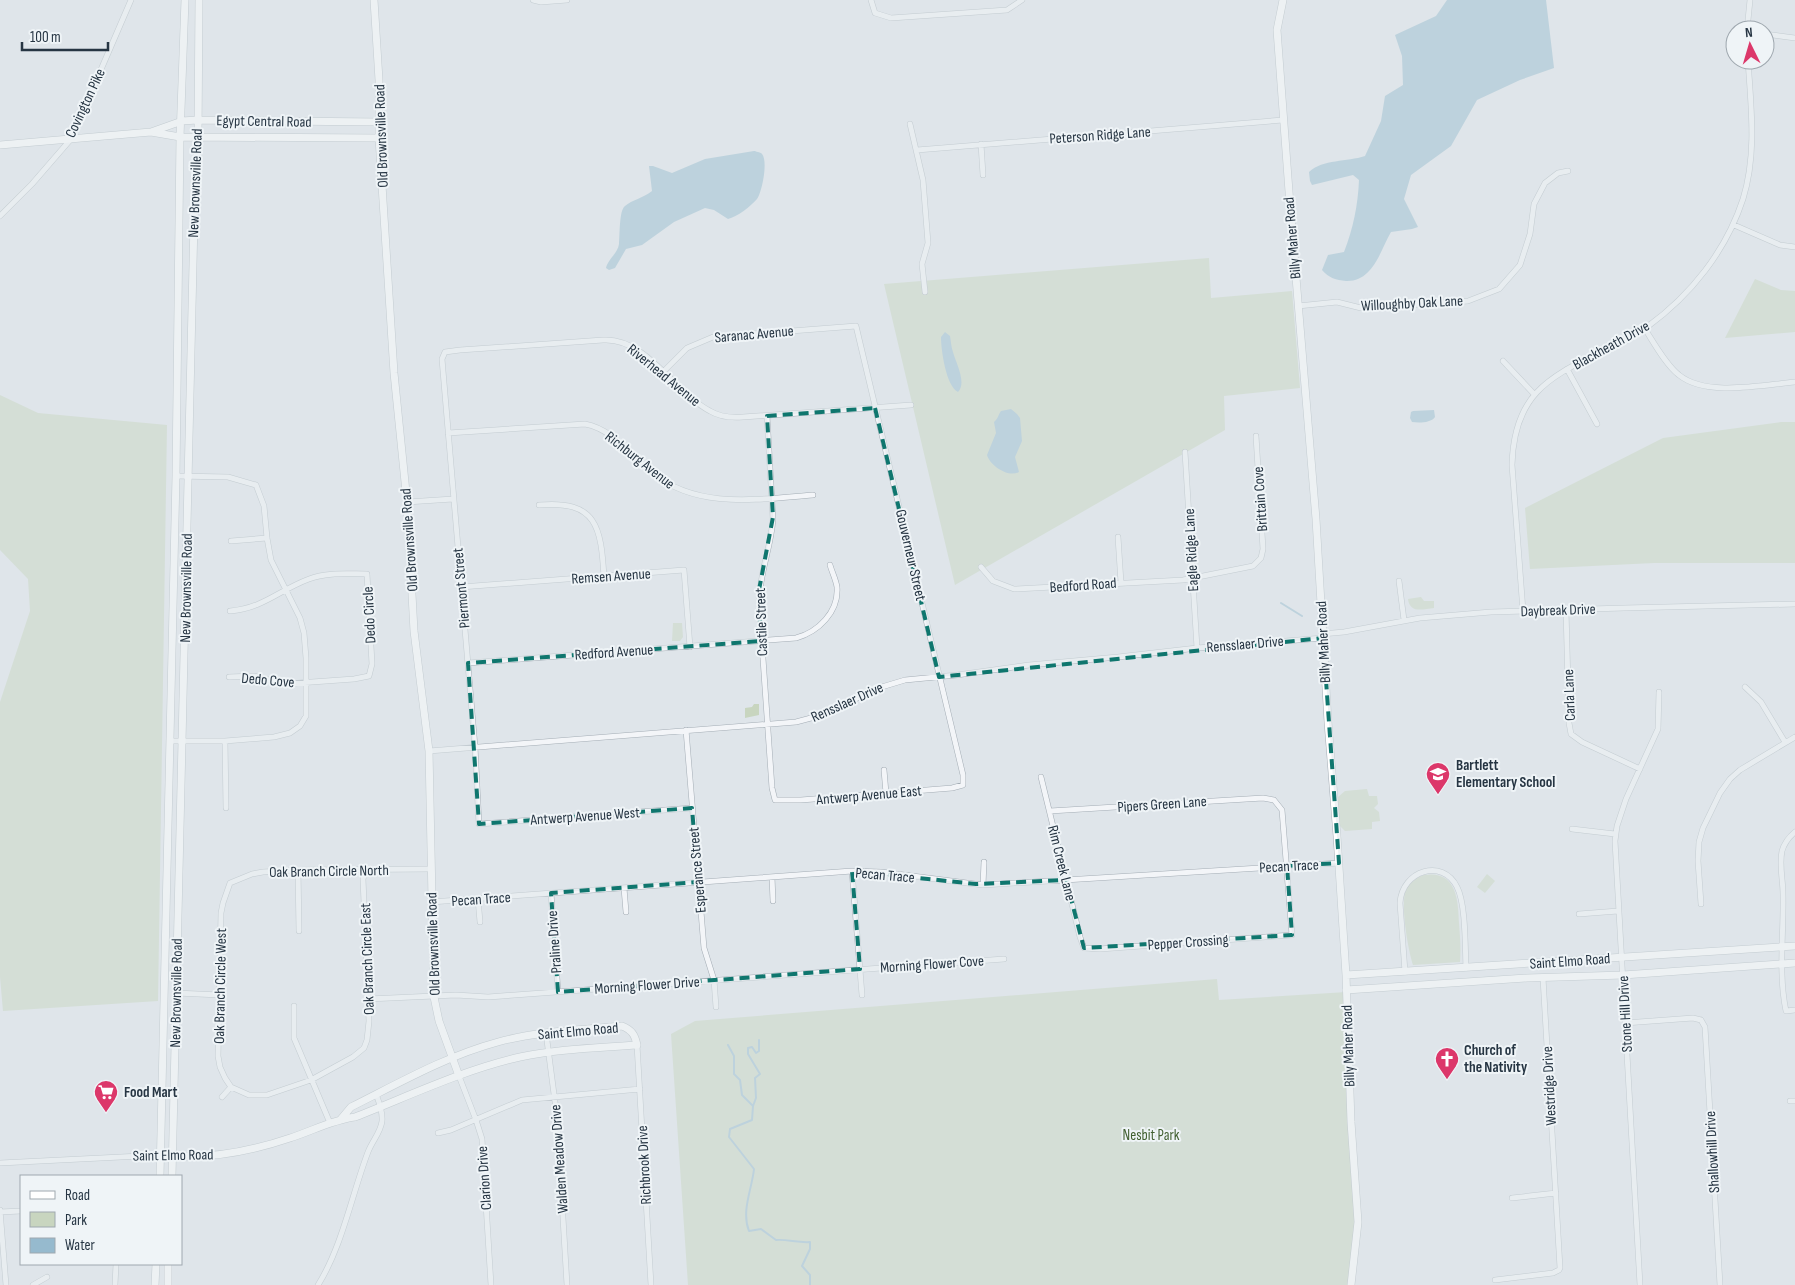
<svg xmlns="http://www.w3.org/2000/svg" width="1795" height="1285" font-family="'Sofia Sans Condensed',sans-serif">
	<rect width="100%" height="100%" fill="#dfe5ea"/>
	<path fill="#c8d5bf" d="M1209,258L1211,298L1292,291L1300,388L1224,396L1225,430L955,585L884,284Z
		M1755,279L1781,290L1795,291V332L1725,338Z
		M0,395L38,413L167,425L158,1001L3,1011L0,977V702L30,611L28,579L0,550Z
		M1781,422H1795V563H1654L1530,569L1525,508L1663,438Z
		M1421,597L1424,601H1434V608C1423,609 1410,614 1408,599Z
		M673,623H682L683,637L680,641H672Z
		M754,704H759V715L745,718V708L752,707Z
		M1367,789L1369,796H1377L1378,804L1374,808L1379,812L1380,821L1372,822V829L1345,831L1339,825L1338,797L1345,791Z
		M1487,874L1495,881L1485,893L1477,887Z
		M1424,875C1457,870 1458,900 1459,923C1460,936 1461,948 1460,962L1413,965C1408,949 1400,904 1406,889C1410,882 1417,877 1424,875Z
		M1217,979L1219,1000L1347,992L1357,1229L1351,1285H688L671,1034L695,1021Z"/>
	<path fill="#96bace" d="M1447,0H1546L1554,68L1520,80L1477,100L1451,146L1411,175L1404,199L1418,227L1412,229L1391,232C1380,251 1373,282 1346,281C1336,280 1329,278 1322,270L1328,255L1344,252C1353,229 1358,205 1359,180L1353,175L1312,185L1310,181L1309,172C1323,159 1347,162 1365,156L1381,121L1385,96L1403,85L1402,56L1395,35L1436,16Z
		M754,151C755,151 761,153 761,153C769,159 762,192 757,199C751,206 737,217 728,219L714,210L705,208L674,222L642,245L626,249L615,268L609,270L606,268C608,259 618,253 619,244C620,235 619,210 625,206C632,200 643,198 652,191L649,166H653L672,173L705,159Z
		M945,332L950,336C951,341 951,347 953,352C956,363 967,383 958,392C946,386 941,350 941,337Z
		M1011,409L1017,414L1020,418L1022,441L1015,457L1019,472C1009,478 990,466 987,455L996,433L994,422C998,419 998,415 1001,411Z
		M1434,410L1435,417C1431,423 1419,423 1412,422L1410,418L1411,412L1413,411Z"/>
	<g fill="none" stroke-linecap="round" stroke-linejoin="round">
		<path stroke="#96bace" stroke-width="2" d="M1281,603L1302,616
			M728,1045L734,1056V1074L740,1080L742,1095L753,1106L752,1120L730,1129L729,1137L754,1169C752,1189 741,1211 749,1231L761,1229L776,1240C787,1239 798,1243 810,1242V1249L802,1266L810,1275V1285
			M753,1106L756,1098L755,1078L760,1074L748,1054V1048L752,1047L756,1053L759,1051V1040"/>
		<g stroke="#a4adb5" stroke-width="6">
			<path id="street" d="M533,0L541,2L567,0
				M871,0L875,13L891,18L1007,10L1022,0
				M1747,30L1750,0
				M1765,34L1795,38
				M910,124L923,180L928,243L922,264L925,292
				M981,144L983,175
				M917,150L1283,120
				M0,216L32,184L71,139L131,0
				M1734,225L1780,245L1795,247
				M1298,306L1337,302L1361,308L1468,301L1499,289L1520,265L1530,234L1534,204L1545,183L1558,173L1568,171
				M1645,329C1654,343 1666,365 1679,375C1706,397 1762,385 1795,382
				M1503,361L1534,394
				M1567,369L1597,424
				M663,372L687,348L713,337L856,326L963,775V785L952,788L801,800H775L772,788L759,601C760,572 771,547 773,519L767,416
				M448,433L585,424C613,429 631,456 652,473C699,510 758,499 813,495
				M1185,452L1197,648
				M407,502L453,499
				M539,505C597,500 601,527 604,577
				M1118,537L1121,583
				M231,541L267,538
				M981,567L993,581L1014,589L1183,580L1253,566L1261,558L1263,549L1256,436
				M1399,581L1404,620
				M461,587L684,570L690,647
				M1566,610L1569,723L1571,734L1582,742L1640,769
				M1523,611L1512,465C1514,387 1556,375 1617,343C1627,338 1638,333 1647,327C1691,295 1726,251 1743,199C1757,154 1751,107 1748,60
				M1322,634L1344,632L1420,618L1491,612L1624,608L1795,604
				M468,663L796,638C818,632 839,612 837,587C836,580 832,572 830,565
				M229,677L254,676L284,684L354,679L369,676L372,664L367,574C348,574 326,572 309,579C279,590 264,608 230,611
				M1745,687L1761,702L1785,742
				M686,730L704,948L714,980L716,1007
				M170,741H225L274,737L290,733L300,726L306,716V658L304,633L300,618L271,560L267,538L264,506L256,485L228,477L176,476
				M225,741L226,808
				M429,751L796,722L826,714L875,689L905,680L957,675L1029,665L1118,657L1197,648L1323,638
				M884,770L886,793
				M1041,777L1080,937L1084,948L1100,949L1292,935L1282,810L1274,800L1263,798L1050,811
				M692,808L479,824L475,747L442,359L445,352L460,350L603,340C646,337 675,393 710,411C720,417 731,418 743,417L911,405
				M1572,829L1615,834
				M1795,832C1789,837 1784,844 1782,851C1779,865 1783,880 1783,894C1784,932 1778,973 1786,1011L1795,1010
				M298,870L299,931
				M366,870L363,879L369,1021L367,1040L364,1048L353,1057L311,1080L267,1095H249L231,1087L225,1078L220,1067L218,1056L221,913L223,903L230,883L252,874L263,872L298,870L430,869
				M852,871L862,995
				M772,877L773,901
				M983,885L984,862
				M624,888L626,912
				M551,893L558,992
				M478,899L480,922
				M431,902L852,871L881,872L983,885L1339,863
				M1701,904L1698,861L1699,842L1703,828L1720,793L1730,779L1740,770L1795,737
				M1579,914L1618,911
				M1405,972L1400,903C1402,870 1443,858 1457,887C1466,904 1465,947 1466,968
				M176,993L220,995
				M368,999L456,995L488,997L1004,959
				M294,1006V1038L330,1123
				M1701,1020L1705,1027L1720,1285
				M1625,1023L1693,1018L1701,1020
				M546,1033L557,1117L567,1285
				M637,1045L651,1285
				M459,1076L476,1120L482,1139L491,1285
				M222,1097L231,1087
				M1790,1101H1795
				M438,1133L451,1130L522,1100L640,1089
				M0,1163L161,1155
				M1512,1198L1556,1193
				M0,1210L6,1285
				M0,1212L21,1211
				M1495,1280L1553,1273L1559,1270L1560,1268L1543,978
				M33,1285L47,1277
				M115,1285L116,1264
				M318,1285C342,1247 352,1194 368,1152C372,1141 381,1132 382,1121C383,1112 379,1102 376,1094
				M1640,1285L1615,841L1617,826L1626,799L1658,729L1659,692"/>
		</g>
		<g stroke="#a4adb5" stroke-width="8">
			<path id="secondary" d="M374,0L379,80V138L394,373L407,502L414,631L429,751L434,997L439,1021L459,1076
				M1283,0L1277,30L1290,205L1316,519L1328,722L1337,836L1346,975L1351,1122L1358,1222L1351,1285
				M151,132L182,121L197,120L379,122
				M0,145L151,132L180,137L379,138
				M1346,975L1795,946
				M1346,990L1527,978L1623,975L1795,963
				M161,1155C203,1160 249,1152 290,1138C312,1131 332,1120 355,1117C409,1096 463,1070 520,1057C558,1049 598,1048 637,1045C635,1035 632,1030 622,1026C581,1030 538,1031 498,1042C446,1056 399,1083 351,1107L341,1119
				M160,1176L176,476L180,137L185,0
				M172,1176L194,221L198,137L199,0
				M155,1285L156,1264
				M168,1285V1264"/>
		</g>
		<use href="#street" stroke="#f3f5f8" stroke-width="5"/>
		<use href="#secondary" stroke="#fff" stroke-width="7"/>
	</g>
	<path d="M0 0H1795V1285H0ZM875,408L939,677L1323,638L1339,863L1287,866L1292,935L1084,948L1066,880L976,884L852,871L860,969L558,992L551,893L698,882L692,808L479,824L468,663L761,641L759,590L773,517L767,416Z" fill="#dfe5ea" fill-opacity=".55" fill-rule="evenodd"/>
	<path fill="none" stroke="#0f766e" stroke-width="4" stroke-dasharray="10 6" stroke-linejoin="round" d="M875,408L939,677L1323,638L1339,863L1287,866L1292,935L1084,948L1066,880L976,884L852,871L860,969L558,992L551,893L698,882L692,808L479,824L468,663L761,641L759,590L773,517L767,416Z"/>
	<defs>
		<g id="school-pin" transform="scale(1.25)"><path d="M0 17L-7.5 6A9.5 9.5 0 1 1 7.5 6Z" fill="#dc376a" stroke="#eff4f7"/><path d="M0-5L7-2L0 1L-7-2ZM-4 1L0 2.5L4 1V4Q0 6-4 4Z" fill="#fff"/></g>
		<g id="church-pin" transform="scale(1.25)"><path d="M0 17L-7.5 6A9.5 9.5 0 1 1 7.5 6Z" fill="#dc376a" stroke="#eff4f7"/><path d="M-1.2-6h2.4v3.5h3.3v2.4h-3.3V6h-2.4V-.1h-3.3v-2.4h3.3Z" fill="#fff"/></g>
		<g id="supermarket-pin" transform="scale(1.25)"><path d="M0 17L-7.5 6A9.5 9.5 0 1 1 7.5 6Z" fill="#dc376a" stroke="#eff4f7"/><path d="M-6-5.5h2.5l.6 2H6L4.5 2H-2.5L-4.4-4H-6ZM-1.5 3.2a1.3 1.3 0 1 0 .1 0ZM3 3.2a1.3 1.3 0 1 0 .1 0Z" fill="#fff"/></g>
	</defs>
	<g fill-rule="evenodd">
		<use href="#school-pin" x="1438" y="774"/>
		<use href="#church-pin" x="1447" y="1059"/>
		<use href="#supermarket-pin" x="106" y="1092"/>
	</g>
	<g text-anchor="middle" stroke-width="4" stroke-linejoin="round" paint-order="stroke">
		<g font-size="15" fill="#263543" stroke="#eff4f7">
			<text transform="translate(85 103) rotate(-65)" y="5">Covington Pike</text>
			<text transform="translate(264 121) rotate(1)" y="5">Egypt Central Road</text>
			<text transform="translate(1100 135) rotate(-4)" y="5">Peterson Ridge Lane</text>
			<text transform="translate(381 136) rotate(-92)" y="5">Old Brownsville Road</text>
			<text transform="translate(195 183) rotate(-88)" y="5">New Brownsville Road</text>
			<text transform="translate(1292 238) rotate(-95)" y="5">Billy Maher Road</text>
			<text transform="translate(1412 303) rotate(-3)" y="5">Willoughby Oak Lane</text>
			<text transform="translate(754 334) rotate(-5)" y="5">Saranac Avenue</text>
			<text transform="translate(1611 345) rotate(-29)" y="5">Blackheath Drive</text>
			<text transform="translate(664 375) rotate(39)" y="5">Riverhead Avenue</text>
			<text transform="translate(640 460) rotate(38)" y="5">Richburg Avenue</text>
			<text transform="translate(1260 499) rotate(-94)" y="5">Brittain Cove</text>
			<text transform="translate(409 540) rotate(-94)" y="5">Old Brownsville Road</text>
			<text transform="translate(1191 550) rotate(-93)" y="5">Eagle Ridge Lane</text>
			<text transform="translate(911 555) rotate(77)" y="5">Gouverneur Street</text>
			<text transform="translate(611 576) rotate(-4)" y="5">Remsen Avenue</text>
			<text transform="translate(1083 585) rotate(-4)" y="5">Bedford Road</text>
			<text transform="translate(186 588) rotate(-89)" y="5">New Brownsville Road</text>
			<text transform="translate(461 588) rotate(-95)" y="5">Piermont Street</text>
			<text transform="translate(1558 610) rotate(-2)" y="5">Daybreak Drive</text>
			<text transform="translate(369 615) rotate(-93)" y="5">Dedo Circle</text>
			<text transform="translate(761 622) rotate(-92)" y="5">Castile Street</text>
			<text transform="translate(1323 642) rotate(-93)" y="5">Billy Maher Road</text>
			<text transform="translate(1245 644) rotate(-5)" y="5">Rensslaer Drive</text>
			<text transform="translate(614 652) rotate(-4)" y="5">Redford Avenue</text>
			<text transform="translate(268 680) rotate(5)" y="5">Dedo Cove</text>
			<text transform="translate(1569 695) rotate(-92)" y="5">Carla Lane</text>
			<text transform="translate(847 702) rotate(-24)" y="5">Rensslaer Drive</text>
			<text transform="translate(869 795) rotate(-5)" y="5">Antwerp Avenue East</text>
			<text transform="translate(1162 804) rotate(-4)" y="5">Pipers Green Lane</text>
			<text transform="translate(585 816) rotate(-4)" y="5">Antwerp Avenue West</text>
			<text transform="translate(1062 863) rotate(76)" y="5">Rim Creek Lane</text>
			<text transform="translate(1289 866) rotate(-3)" y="5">Pecan Trace</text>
			<text transform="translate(697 870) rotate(-95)" y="5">Esperance Street</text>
			<text transform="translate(329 871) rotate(-1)" y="5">Oak Branch Circle North</text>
			<text transform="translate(885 875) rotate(5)" y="5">Pecan Trace</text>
			<text transform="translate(481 899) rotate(-4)" y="5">Pecan Trace</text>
			<text transform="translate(554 942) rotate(-94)" y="5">Praline Drive</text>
			<text transform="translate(1188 942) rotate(-4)" y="5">Pepper Crossing</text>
			<text transform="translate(433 944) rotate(-92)" y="5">Old Brownsville Road</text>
			<text transform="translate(367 959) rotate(-92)" y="5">Oak Branch Circle East</text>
			<text transform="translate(1570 961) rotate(-4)" y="5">Saint Elmo Road</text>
			<text transform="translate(932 964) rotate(-4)" y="5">Morning Flower Cove</text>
			<text transform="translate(647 985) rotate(-4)" y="5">Morning Flower Drive</text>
			<text transform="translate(220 986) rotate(-89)" y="5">Oak Branch Circle West</text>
			<text transform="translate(176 993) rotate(-89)" y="5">New Brownsville Road</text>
			<text transform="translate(1625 1014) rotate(-93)" y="5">Stone Hill Drive</text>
			<text transform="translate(578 1031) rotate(-5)" y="5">Saint Elmo Road</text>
			<text transform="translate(1348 1046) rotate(-92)" y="5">Billy Maher Road</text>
			<text transform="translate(1549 1086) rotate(-93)" y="5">Westridge Drive</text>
			<text transform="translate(1712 1152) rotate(-93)" y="5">Shallowhill Drive</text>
			<text transform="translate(173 1155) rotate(-1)" y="5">Saint Elmo Road</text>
			<text transform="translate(559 1159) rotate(-94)" y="5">Walden Meadow Drive</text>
			<text transform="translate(644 1165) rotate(-93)" y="5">Richbrook Drive</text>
			<text transform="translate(484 1178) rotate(-94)" y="5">Clarion Drive</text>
		</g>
		<g font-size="15" font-weight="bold" fill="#263543" stroke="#eff4f7" text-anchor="start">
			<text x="1456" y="770">Bartlett<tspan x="1456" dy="17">Elementary School</tspan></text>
			<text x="1464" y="1055">Church of<tspan x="1464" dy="17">the Nativity</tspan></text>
			<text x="124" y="1097">Food Mart</text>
		</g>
		<g font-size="15" fill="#426032" stroke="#eff4f7">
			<text x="1151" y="1140">Nesbit Park</text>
		</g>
	</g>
	<rect x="20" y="1175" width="162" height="90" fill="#eff4f7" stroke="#9fa8af"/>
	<rect x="30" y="1191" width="25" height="8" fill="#ffffff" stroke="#9fa8af"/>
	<text x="65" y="1200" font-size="15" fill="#263543">Road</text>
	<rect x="30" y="1212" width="25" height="15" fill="#c8d5bf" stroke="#9fa8af"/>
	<text x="65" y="1225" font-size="15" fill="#263543">Park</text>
	<rect x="30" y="1238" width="25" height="15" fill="#96bace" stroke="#9fa8af"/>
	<text x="65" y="1250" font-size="15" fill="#263543">Water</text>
	<g transform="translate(1750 45) rotate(355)"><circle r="24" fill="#eff4f7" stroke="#9fa8af"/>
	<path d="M0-4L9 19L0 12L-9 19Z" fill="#dc376a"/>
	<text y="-8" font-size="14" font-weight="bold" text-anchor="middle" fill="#263543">N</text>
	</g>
	<path d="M22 42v8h86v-8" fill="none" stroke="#263543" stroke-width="2.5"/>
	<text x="30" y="42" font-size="15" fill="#263543" stroke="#eff4f7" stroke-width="4" paint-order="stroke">100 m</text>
</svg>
